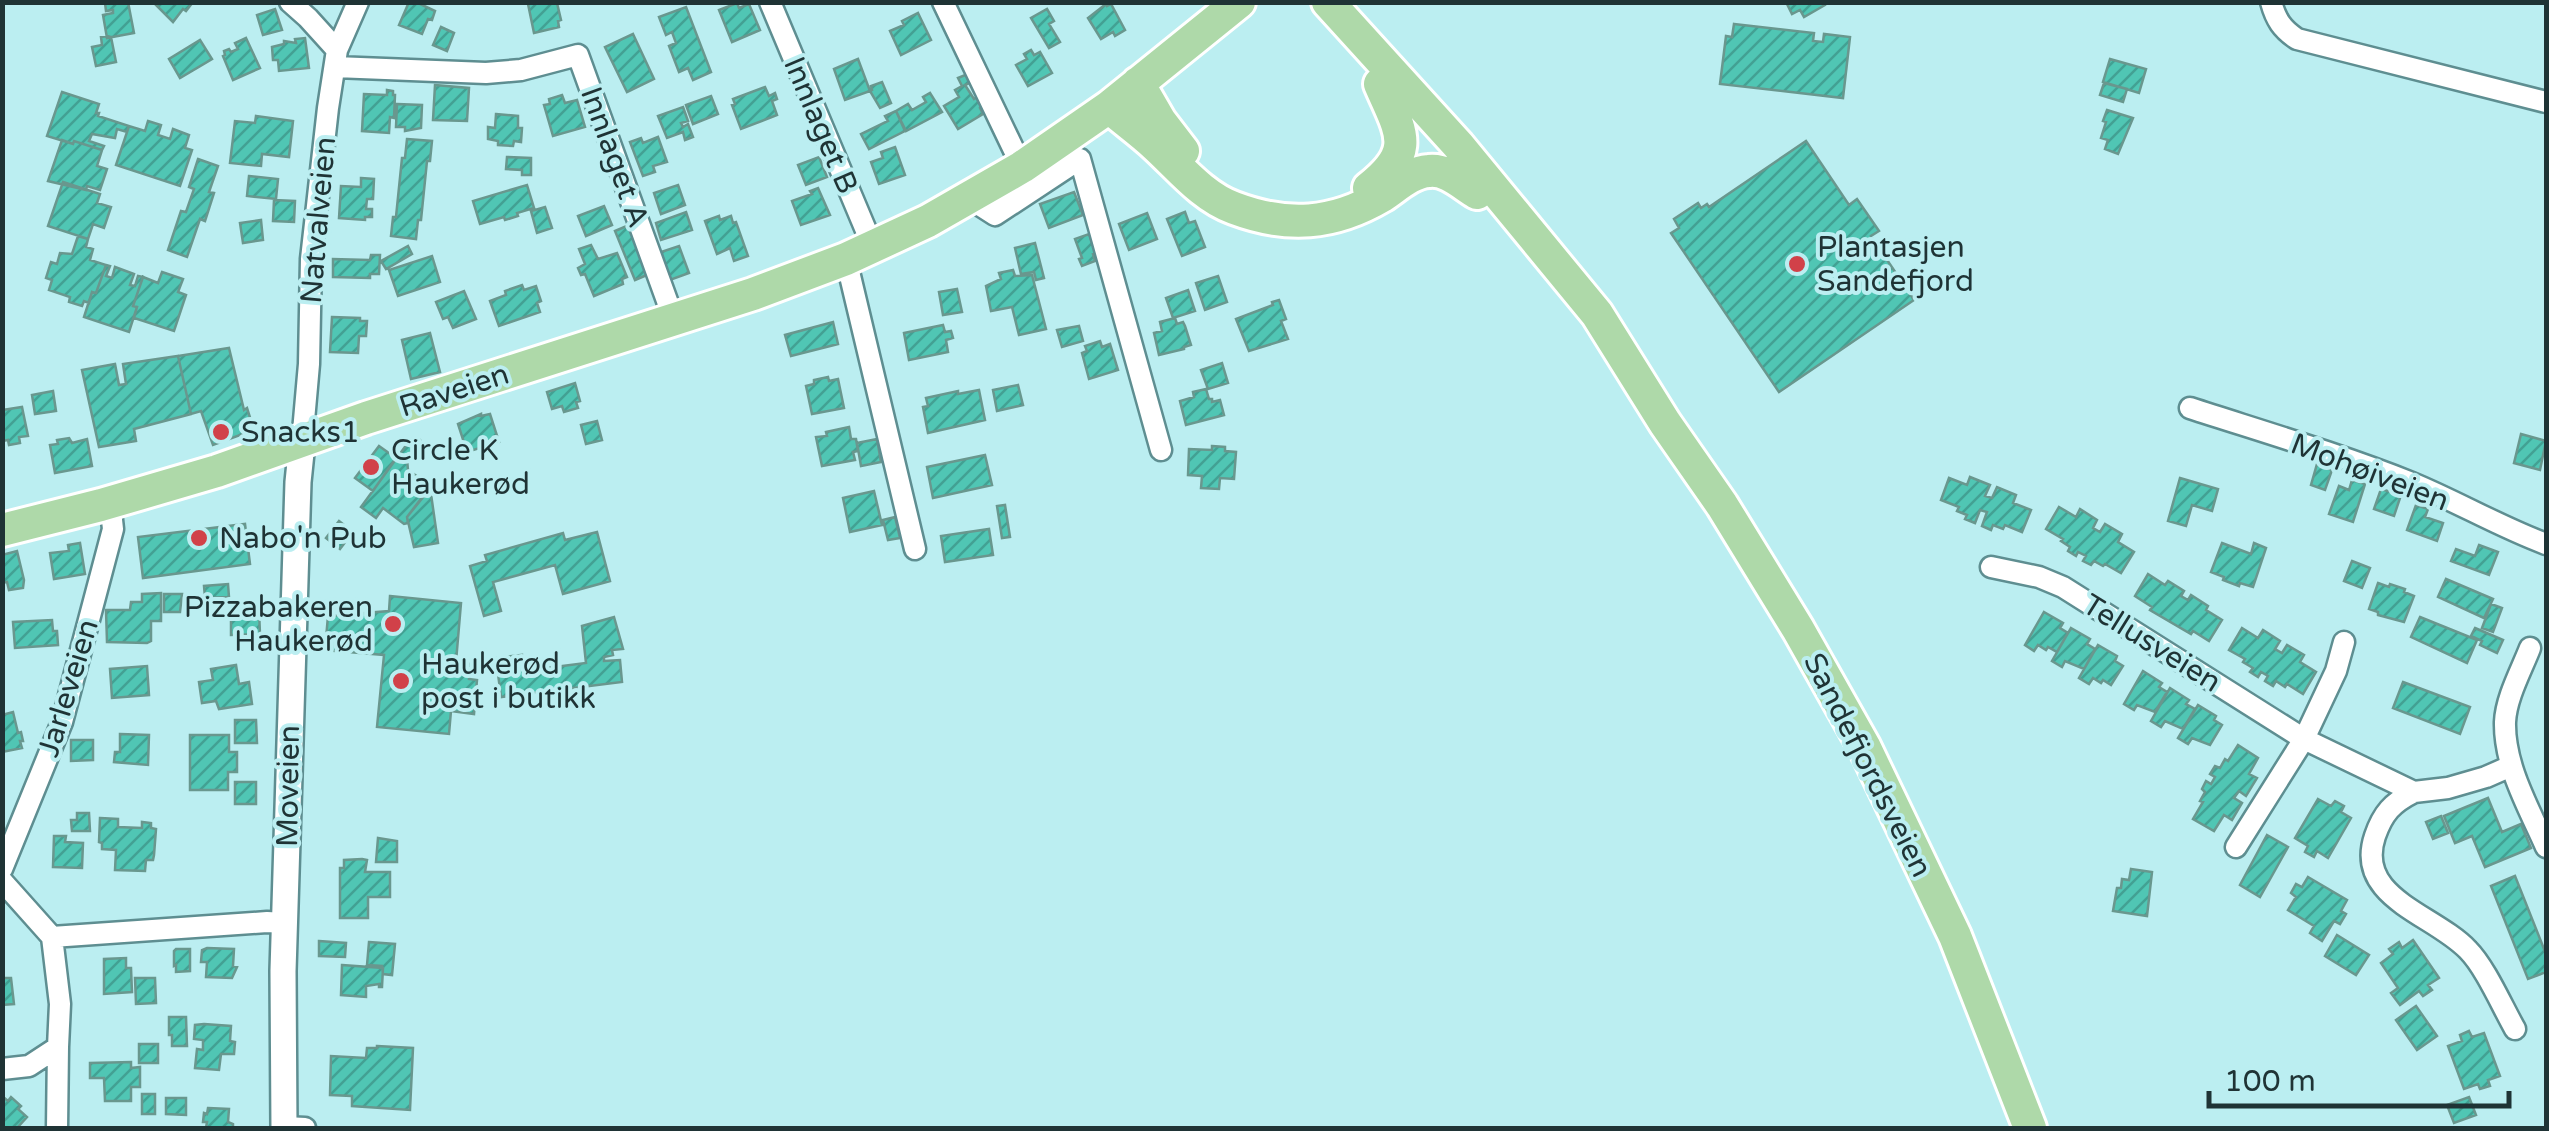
<svg xmlns="http://www.w3.org/2000/svg" width="2549" height="1131" font-family="'Varela Round',sans-serif">
	<defs>
		<pattern id="building-hatch" width="6" height="6" patternUnits="userSpaceOnUse" patternTransform="scale(2.5)"><rect width="6" height="6" fill="#50c6b4"/><path d="M-1 1l2-2M0 6l6-6M5 7l2-2" fill="none" stroke="#42a193"/></pattern>
	</defs>
	<rect width="100%" height="100%" fill="#bbeef1"/>
	<path fill="url(#building-hatch)" stroke="#69978e" stroke-width="2.5" d="M128,2L134,33L107,38L103,15L113,13V10L106,11L105,3Z
		M153,2H193L186,11L183,9L173,22Z
		M409,2H416L435,11L432,20L428,19L422,34L399,25Z
		M537,2L557,3L561,20L558,21L559,27L534,33L528,4Z
		M1786,2H1824L1825,5L1804,17L1800,10L1792,14Z
		M737,3L739,8L749,4L760,30L732,42L719,10Z
		M1106,4L1107,6L1111,4L1125,30L1115,36L1113,32L1101,39L1088,18Z
		M686,7L711,72L693,80L688,68L679,72L669,46L676,43L672,32L666,35L659,17Z
		M275,9L282,30L263,35L257,15Z
		M1047,9L1054,21L1049,24L1060,42L1049,48L1031,18Z
		M918,13L931,40L901,55L890,31L904,25L902,21Z
		M1734,24L1814,33L1813,41L1823,42L1824,34L1850,37L1843,98L1720,84L1726,36L1732,37Z
		M441,27L454,33L447,51L433,45Z
		M633,34L654,79L627,92L605,47Z
		M107,36L111,37L116,62L96,66L92,47L102,45L101,37Z
		M246,38L260,68L233,80L223,56L225,55L224,51L229,49L231,52L238,49L235,43Z
		M305,38L309,68L279,71L278,60H273L272,47L284,44V41L296,43L295,39Z
		M200,40L212,59L180,78L169,59Z
		M1031,50L1034,55L1040,52L1052,73L1028,86L1016,65L1027,59L1024,54Z
		M858,59L870,91L845,100L834,69Z
		M2110,59L2146,69L2139,93L2103,82Z
		M970,73L974,81L965,85L974,99L977,97L983,106L980,108L983,114L958,129L944,106L959,97L955,90L962,86L958,78Z
		M882,82L891,103L880,108L870,91L872,90L871,86Z
		M2104,83L2127,89L2123,102L2100,95Z
		M435,85L469,88L467,121L433,120Z
		M765,87L769,96L775,93L777,99L772,101L777,115L741,129L732,105L735,104L733,99Z
		M387,90L393,91V95H395L394,118L390,117L389,133L362,131L364,94L387,95Z
		M62,92L99,104L96,113H99L98,116L129,126L127,132L117,129L115,138L92,134L89,141L104,146L102,150L74,141L73,144L47,136Z
		M930,93L942,112L906,131L896,111L908,104L912,110L926,102L923,97Z
		M562,95L565,103L577,100L585,127L553,136L544,105L550,104L549,99Z
		M711,96L718,114L693,124L686,105Z
		M397,104L422,105L421,128L405,131V127H396Z
		M683,107L688,121L681,123L683,127L688,124L693,137L685,140L683,132L667,138L658,116Z
		M2107,110L2133,118L2118,154L2105,149L2108,140L2101,138L2106,122L2103,121Z
		M896,111L905,131L869,149L861,134L888,121L885,116Z
		M496,114L518,116V128H522L521,142L514,141L513,146L498,145V141L488,139V127L495,128Z
		M256,116L293,121L289,157L262,154L261,166L230,163L235,121L255,123Z
		M148,121L161,125L158,135L170,139L173,129L189,135L185,148L192,150L180,186L116,165L129,126L145,131Z
		M658,137L667,162L653,166L655,172L643,176L630,142L641,138L643,143Z
		M407,139L432,141L430,161H427L421,220H418L416,239L391,236L393,217H396L402,158H405Z
		M62,140L73,144L74,141L102,150L97,166L107,169L100,190L87,186L86,190L48,181Z
		M1806,141L1849,205L1857,199L1879,231L1871,236L1914,300L1779,392L1671,233L1679,228L1674,219L1698,203L1701,208L1707,204L1709,207Z
		M895,147L905,175L879,184L871,162L883,158L881,152Z
		M507,157L531,158V175H522V170L506,169Z
		M819,157L827,177L806,185L798,165Z
		M198,159L218,166L209,192L214,193L205,221L200,219L187,257L168,250L181,211L186,212L194,189L189,187Z
		M249,176L278,179L276,199L247,196Z
		M361,178L374,179L373,199H367L366,209H372V217H365V220L339,218L341,186L361,187Z
		M63,182L100,194L97,203L111,207L104,228L93,224L88,239L48,226Z
		M527,185L534,208L517,213L518,216L505,220L504,217L480,224L473,201Z
		M678,185L685,205L661,214L654,193Z
		M818,188L830,215L801,225L792,201L812,194L810,191Z
		M1074,192L1083,215L1049,228L1040,204Z
		M274,200L295,201L294,222L273,221Z
		M604,206L612,225L586,236L578,216Z
		M545,207L552,228L537,233L531,211Z
		M686,212L692,230L661,240L656,223Z
		M1185,212L1189,223L1195,221L1205,247L1182,256L1167,219Z
		M1147,213L1157,239L1129,250L1119,224Z
		M719,216L720,220L731,216L733,223L736,222L748,256L734,261L730,248L717,254L705,221Z
		M261,220L263,240L243,243L240,223Z
		M634,223L654,272L635,280L615,231Z
		M1089,234L1096,253L1093,254L1095,261L1082,266L1079,259L1082,258L1075,239Z
		M78,236L88,239L86,247L93,249L90,260L106,265L96,293L92,292L89,303L84,301L82,306L69,302L70,297L49,290L52,280L46,278L51,262L57,264L60,253L72,254Z
		M1035,243L1044,278L1036,280L1034,272L1021,274L1015,248Z
		M591,245L598,259L617,253L627,277L622,279L623,284L594,296L585,274L581,275L578,268L585,264L579,249Z
		M408,246L412,254L386,269L381,261Z
		M679,246L689,273L670,280L661,252Z
		M371,255H380L379,274H370V278L333,277V259L370,260Z
		M432,256L440,282L398,296L389,270Z
		M106,265L110,266L106,276L112,278L115,267L134,274L130,285L135,286L138,276L143,277L133,306L137,307L129,332L84,317L92,292L96,293Z
		M1013,270L1015,276L1032,275L1046,329L1019,335L1012,307L991,311L986,286L1001,279L999,273Z
		M162,272L183,279L178,292L186,295L174,331L134,318L137,307L133,306L143,277L158,283Z
		M1218,276L1227,302L1205,310L1196,283Z
		M522,285L524,290L536,286L541,301L537,303L540,312L499,326L490,301L506,295L505,291Z
		M957,289L962,312L943,315L939,292Z
		M1188,290L1195,311L1173,318L1166,298Z
		M464,291L476,319L453,328L448,317L443,319L436,302Z
		M1279,300L1286,319L1281,321L1288,339L1249,351L1236,319L1273,305L1272,302Z
		M332,317L360,318V321H367L366,336H359L358,353L330,352Z
		M1175,318L1177,324L1183,322L1185,326L1191,345L1184,347V349L1159,355L1154,333L1162,331L1160,322Z
		M833,322L838,344L791,356L785,335Z
		M943,325L945,332L951,331L953,338L946,340L948,352L909,360L904,333Z
		M1079,326L1083,341L1062,347L1057,330Z
		M430,333L440,372L411,379L402,340Z
		M1100,341L1102,347L1110,344L1118,370L1089,379L1082,353L1087,351L1085,346Z
		M229,348L244,410L247,408L254,430L213,445L201,411L191,414L178,356Z
		M178,356L191,414L134,429L136,441L99,447L82,370L115,364L119,385L126,384L123,364Z
		M1222,363L1228,383L1208,389L1201,370Z
		M828,377L829,381L838,379L844,408L812,414L806,386L814,384V380Z
		M575,383L580,401L576,402L578,408L564,412L562,406L552,409L547,392Z
		M1018,385L1023,405L997,411L993,390Z
		M1206,389L1209,399H1212V402L1220,400L1224,415L1186,425L1180,401L1194,397L1193,392Z
		M979,390L985,420L928,433L923,407L928,406L926,398L958,391V394Z
		M53,391L56,411L35,414L32,395Z
		M22,407L28,436L19,437L20,443L9,445L8,440L2,441V410Z
		M481,414V416L490,414L499,442L467,452L458,424Z
		M597,421L602,440L586,444L581,425Z
		M849,427L851,439H856L858,451L853,452L855,460L822,466L816,437L827,436L826,432Z
		M2521,434L2546,441L2540,470L2514,463Z
		M69,438L72,443L87,439L92,466L55,473L50,445L58,444L57,440Z
		M877,439L881,462L861,466L857,443Z
		M420,440L425,454L407,459L408,470L428,484L429,490L407,517L408,523L404,524L383,508L376,518L361,507L407,444Z
		M379,446L396,458L373,491L355,478Z
		M1212,446L1225,447V451L1236,452L1234,479L1220,478L1219,489L1201,488L1202,476L1188,475L1189,449L1212,450Z
		M985,455L992,485L933,498L927,467Z
		M2317,464L2332,470L2325,490L2311,485Z
		M1970,477L1990,485L1985,496L1992,498L1997,487L2016,495L2013,503L2031,510L2022,532L2005,525L2003,529L1993,525L1991,530L1982,526L1987,512L1980,510L1975,523L1965,519L1967,515L1957,511L1959,507L1941,500L1949,478L1967,485Z
		M2180,478L2218,489L2212,511L2192,505L2186,526L2168,521Z
		M2352,480L2365,484L2353,522L2329,514L2339,486L2349,490Z
		M2381,489L2401,495L2394,516L2374,509Z
		M874,491L882,525L850,532L843,498Z
		M431,494L438,543L414,547L407,517L423,496Z
		M1005,505L1010,537L1002,538L997,506Z
		M2416,505L2428,509L2425,517L2443,523L2437,541L2407,530Z
		M2059,507L2076,517L2080,509L2097,520L2093,528L2100,532L2105,524L2122,534L2118,542L2134,552L2121,573L2105,564L2103,566L2094,561L2091,565L2083,561L2086,556L2078,552L2076,556L2068,551L2070,547L2061,541L2063,539L2046,529Z
		M895,517L900,538L888,540L883,520Z
		M339,521L353,532L340,549L326,538Z
		M245,524L250,564L143,578L138,537Z
		M989,529L993,555L945,562L941,536Z
		M597,532L610,581L563,594L555,565L493,582L501,611L484,616L470,566L487,561L485,555L563,533L565,540Z
		M80,543L85,574L54,579L50,553L69,551L68,545Z
		M2222,543L2251,554L2254,543L2266,548L2253,587L2240,583L2239,586L2223,580L2224,577L2211,572Z
		M2479,545L2498,552L2489,575L2451,561L2456,549L2475,556Z
		M17,551L24,580L23,588L9,590L7,582L2,583V555Z
		M2352,561L2370,568L2362,588L2344,581Z
		M2148,574L2165,585L2168,581L2184,591L2181,596L2188,600L2191,595L2208,606L2206,610L2222,620L2209,641L2193,631L2191,634L2150,610L2152,607L2135,596Z
		M2446,579L2493,599L2484,618L2438,597Z
		M2378,583L2389,587L2390,584L2405,589L2404,592L2414,596L2404,622L2378,615V612L2369,609Z
		M228,584L229,597L205,598L204,586Z
		M161,593V621H151V641L147,643L107,642L106,610H130L131,602H142V594Z
		M164,594H182L180,612H164Z
		M390,596L461,603L456,662L471,664L469,679L477,680L474,714L451,711L449,734L377,727L384,655L325,650L328,616L389,611Z
		M231,603L254,604V610H259L260,634L231,635Z
		M2491,604L2502,608L2493,632L2482,628Z
		M2044,612L2063,623L2060,628L2068,633L2057,652L2048,647L2046,650L2038,645L2034,651L2025,645Z
		M614,617L623,649L612,650L613,655L604,657V661L620,660L622,682L501,697L496,658L522,655L523,671L586,663L582,626Z
		M2420,617L2477,640L2467,663L2411,637Z
		M52,620L53,631H57L58,645L15,648L13,622Z
		M2071,628L2090,639L2087,644L2095,649L2084,669L2065,661L2062,667L2052,661Z
		M2242,628L2258,638L2263,630L2280,641L2275,649L2282,653L2287,645L2304,655L2300,662L2316,672L2303,694L2287,684L2285,687L2276,681L2273,686L2265,681L2268,676L2261,672L2258,677L2250,672L2253,668L2243,662L2245,659L2229,650Z
		M2475,628L2503,640L2497,653L2480,645L2482,641L2471,636Z
		M2098,645L2117,656L2115,661L2123,666L2111,685L2103,680L2101,683L2093,678L2089,684L2079,678Z
		M236,665L239,684L249,682L252,704L219,709L216,701L202,703L199,682L213,680L211,669Z
		M147,666L149,695L112,698L110,669Z
		M2143,671L2162,683L2159,687L2167,692L2155,712L2137,705L2134,710L2124,704Z
		M2403,682L2470,707L2460,734L2393,708Z
		M2170,688L2189,700L2186,704L2195,709L2183,729L2165,721L2161,727L2151,721Z
		M2198,705L2216,716L2214,720L2222,725L2210,745L2192,738L2188,744L2178,738Z
		M13,712L18,733L21,732L23,741H20L22,748L2,752V715Z
		M235,720H256L257,743H235Z
		M120,734L149,735L148,765L114,762L115,752H120Z
		M190,735H229V752H237V772H228V790H190Z
		M71,740H93V760L71,761Z
		M2238,745L2258,758L2249,774L2257,778L2246,796L2239,791L2234,798L2242,803L2232,820L2224,815L2214,831L2193,819L2203,802L2200,801L2205,792L2202,789L2206,781L2211,784L2215,777L2210,774L2215,766L2220,768L2225,759L2228,761Z
		M235,782H256V804H235Z
		M2488,798L2502,832L2521,824L2531,848L2485,867L2472,836L2455,843L2444,816Z
		M2318,799L2331,806L2335,801L2344,806L2341,812L2351,818L2328,858L2317,851L2314,857L2305,852L2308,846L2295,838Z
		M77,813H89L90,831H72L71,820H77Z
		M2441,816L2448,833L2433,839L2426,822Z
		M100,818L118,819V827L142,828V822L151,823V828L156,829L154,855L153,860H146L145,871L115,870L116,850L102,849V843L99,842Z
		M2267,835L2288,847L2260,897L2240,885Z
		M54,836H66L65,842L83,843L82,868L53,867Z
		M378,838L397,841V862H376Z
		M362,859L367,860L365,872H390V897H368V918H340V868H344V860Z
		M2131,869L2152,872L2147,916L2113,911L2117,888H2121L2122,879L2129,880Z
		M2515,876L2546,954V972L2528,979L2491,886Z
		M2308,877L2347,900L2341,911L2346,914L2340,924L2334,921L2322,941L2310,933L2314,926L2288,910L2296,897L2291,893L2296,884L2302,887Z
		M2337,935L2369,955L2356,975L2325,956Z
		M2413,940L2439,978L2428,985L2432,990L2423,996L2419,991L2400,1005L2391,993L2398,988L2381,963L2393,954L2389,949L2399,942L2402,948Z
		M319,941L346,943L345,957L319,956Z
		M369,942L395,944L392,975L383,974L382,966L367,965Z
		M207,948L234,949L233,966L237,967L232,978L206,977L207,962H201L202,950Z
		M176,949H190V971L176,972V965L174,966V951Z
		M126,958V968H131L132,992L104,994V959Z
		M342,965L383,968L382,987H379V984L366,986V997L341,995Z
		M2,967L4,978H11L14,1004L2,1005Z
		M135,978H155L156,1003L136,1004Z
		M2416,1006L2437,1036L2417,1050L2396,1020Z
		M169,1017H186L187,1046H172V1035H169Z
		M204,1024L231,1026L230,1041L235,1042L234,1054H221L219,1070L195,1068L197,1049L203,1050V1040L194,1039L195,1025Z
		M2469,1031L2472,1037L2484,1033L2500,1076L2488,1080L2490,1086L2480,1089L2478,1084L2464,1089L2448,1046L2462,1041L2460,1035Z
		M139,1044H158V1063H139Z
		M377,1046L413,1048L410,1110L352,1106V1096L330,1095L331,1056L366,1058L367,1048H377Z
		M131,1062V1068L140,1067V1087H131V1101H105L104,1078H90V1063Z
		M142,1094H155V1114H142Z
		M2,1096L8,1101L11,1097L21,1106L18,1109L27,1117L17,1128H2Z
		M2469,1097L2476,1115L2454,1123L2447,1105Z
		M166,1098H186V1115L166,1114Z
		M208,1108L229,1109L228,1122L233,1124V1128H206L207,1122H203L204,1113L207,1114Z"/>
	<g fill="none" stroke-linecap="round" stroke-linejoin="round">
		<g stroke="#5e8e91" stroke-width="25">
			<path id="minor" d="M290,2L308,18L337,50
				M770,2L873,247
				M943,2L1022,167
				M2271,2C2276,20 2282,29 2297,39L2546,102
				M335,67L486,73L521,70L578,55L674,320
				M970,199L995,215L1080,159L1161,450
				M846,259L915,549
				M2190,408C2264,432 2339,454 2412,483C2458,502 2500,527 2546,544
				M302,443L309,364L311,259L328,108L337,50L358,2
				M1991,567L2039,577L2063,587L2304,739L2414,792L2448,788L2486,777L2511,766
				M2530,648C2521,671 2506,698 2505,722C2504,766 2529,808 2546,847
				M2414,792C2392,803 2383,813 2375,836C2354,898 2434,914 2468,950C2485,967 2502,1006 2515,1029
				M2236,847L2304,739L2336,671L2344,642
				M2,869L62,722L113,529L110,502
				M2,881L52,937
				M2,1069L29,1066L58,1047L60,1004L52,937L267,922L284,923
				M284,1127L305,1128
				M57,1128L58,1047"/>
		</g>
		<g stroke="#5e8e91" stroke-width="30">
			<path id="tertiary" d="M284,1128L283,971L298,482L302,443"/>
		</g>
		<g stroke="#fff" stroke-width="38">
			<path id="primary" d="M1328,2L1458,145L1597,314L1665,423L1722,505L1798,629L1864,746L1955,936L2030,1128
				M1138,83L1160,121L1183,151
				M1109,107C1124,120 1141,132 1156,146C1180,168 1203,197 1234,208C1287,228 1333,225 1382,196C1396,187 1411,172 1429,171C1447,169 1462,184 1477,193
				M1369,188C1417,150 1401,133 1380,84
				M2,530L101,505L217,471L366,418L753,294L846,259L928,221L1022,167L1109,107L1239,2"/>
		</g>
		<use href="#minor" stroke="#fff" stroke-width="20"/>
		<use href="#tertiary" stroke="#fff" stroke-width="25"/>
		<use href="#primary" stroke="#aed9a9" stroke-width="32"/>
	</g>
	<g fill="#d14149" stroke="#bbeef1" stroke-width="4">
		<circle cx="1797" cy="264" r="10"/>
		<circle cx="221" cy="432" r="10"/>
		<circle cx="371" cy="467" r="10"/>
		<circle cx="199" cy="538" r="10"/>
		<circle cx="393" cy="624" r="10"/>
		<circle cx="401" cy="681" r="10"/>
	</g>
	<g text-anchor="middle" stroke-width="8" stroke-linejoin="round" paint-order="stroke">
		<g font-size="30" fill="#1f3335" stroke="#bbeef1">
			<text transform="translate(821 125) rotate(67)" y="10">Innlaget B</text>
			<text transform="translate(615 157) rotate(70)" y="10">Innlaget A</text>
			<text transform="translate(318 220) rotate(-85)" y="10">Natvalveien</text>
			<text transform="translate(454 390) rotate(-18)" y="10">Raveien</text>
			<text transform="translate(2370 472) rotate(21)" y="10">Mohøiveien</text>
			<text transform="translate(2152 643) rotate(32)" y="10">Tellusveien</text>
			<text transform="translate(68 688) rotate(-73)" y="10">Jarleveien</text>
			<text transform="translate(1868 765) rotate(63)" y="10">Sandefjordsveien</text>
			<text transform="translate(288 786) rotate(-89)" y="10">Moveien</text>
		</g>
		<g font-size="30" fill="#1f3335" stroke="#bbeef1" text-anchor="start">
			<text x="1817" y="257">Plantasjen<tspan x="1817" dy="34">Sandefjord</tspan></text>
			<text x="241" y="442">Snacks1</text>
			<text x="391" y="460">Circle K<tspan x="391" dy="34">Haukerød</tspan></text>
			<text x="219" y="548">Nabo'n Pub</text>
			<text x="373" y="617" text-anchor="end">Pizzabakeren<tspan x="373" dy="34">Haukerød</tspan></text>
			<text x="421" y="674">Haukerød<tspan x="421" dy="34">post i butikk</tspan></text>
		</g>
	</g>
	<rect width="2549" height="1131" fill="none" stroke="#1f3335" stroke-width="10"/>
	<path d="M2209 1091v15h300v-15" fill="none" stroke="#1f3335" stroke-width="5"/>
	<text x="2224" y="1091" font-size="30" fill="#1f3335" stroke="#bbeef1" stroke-width="8" paint-order="stroke">100 m</text>
</svg>
